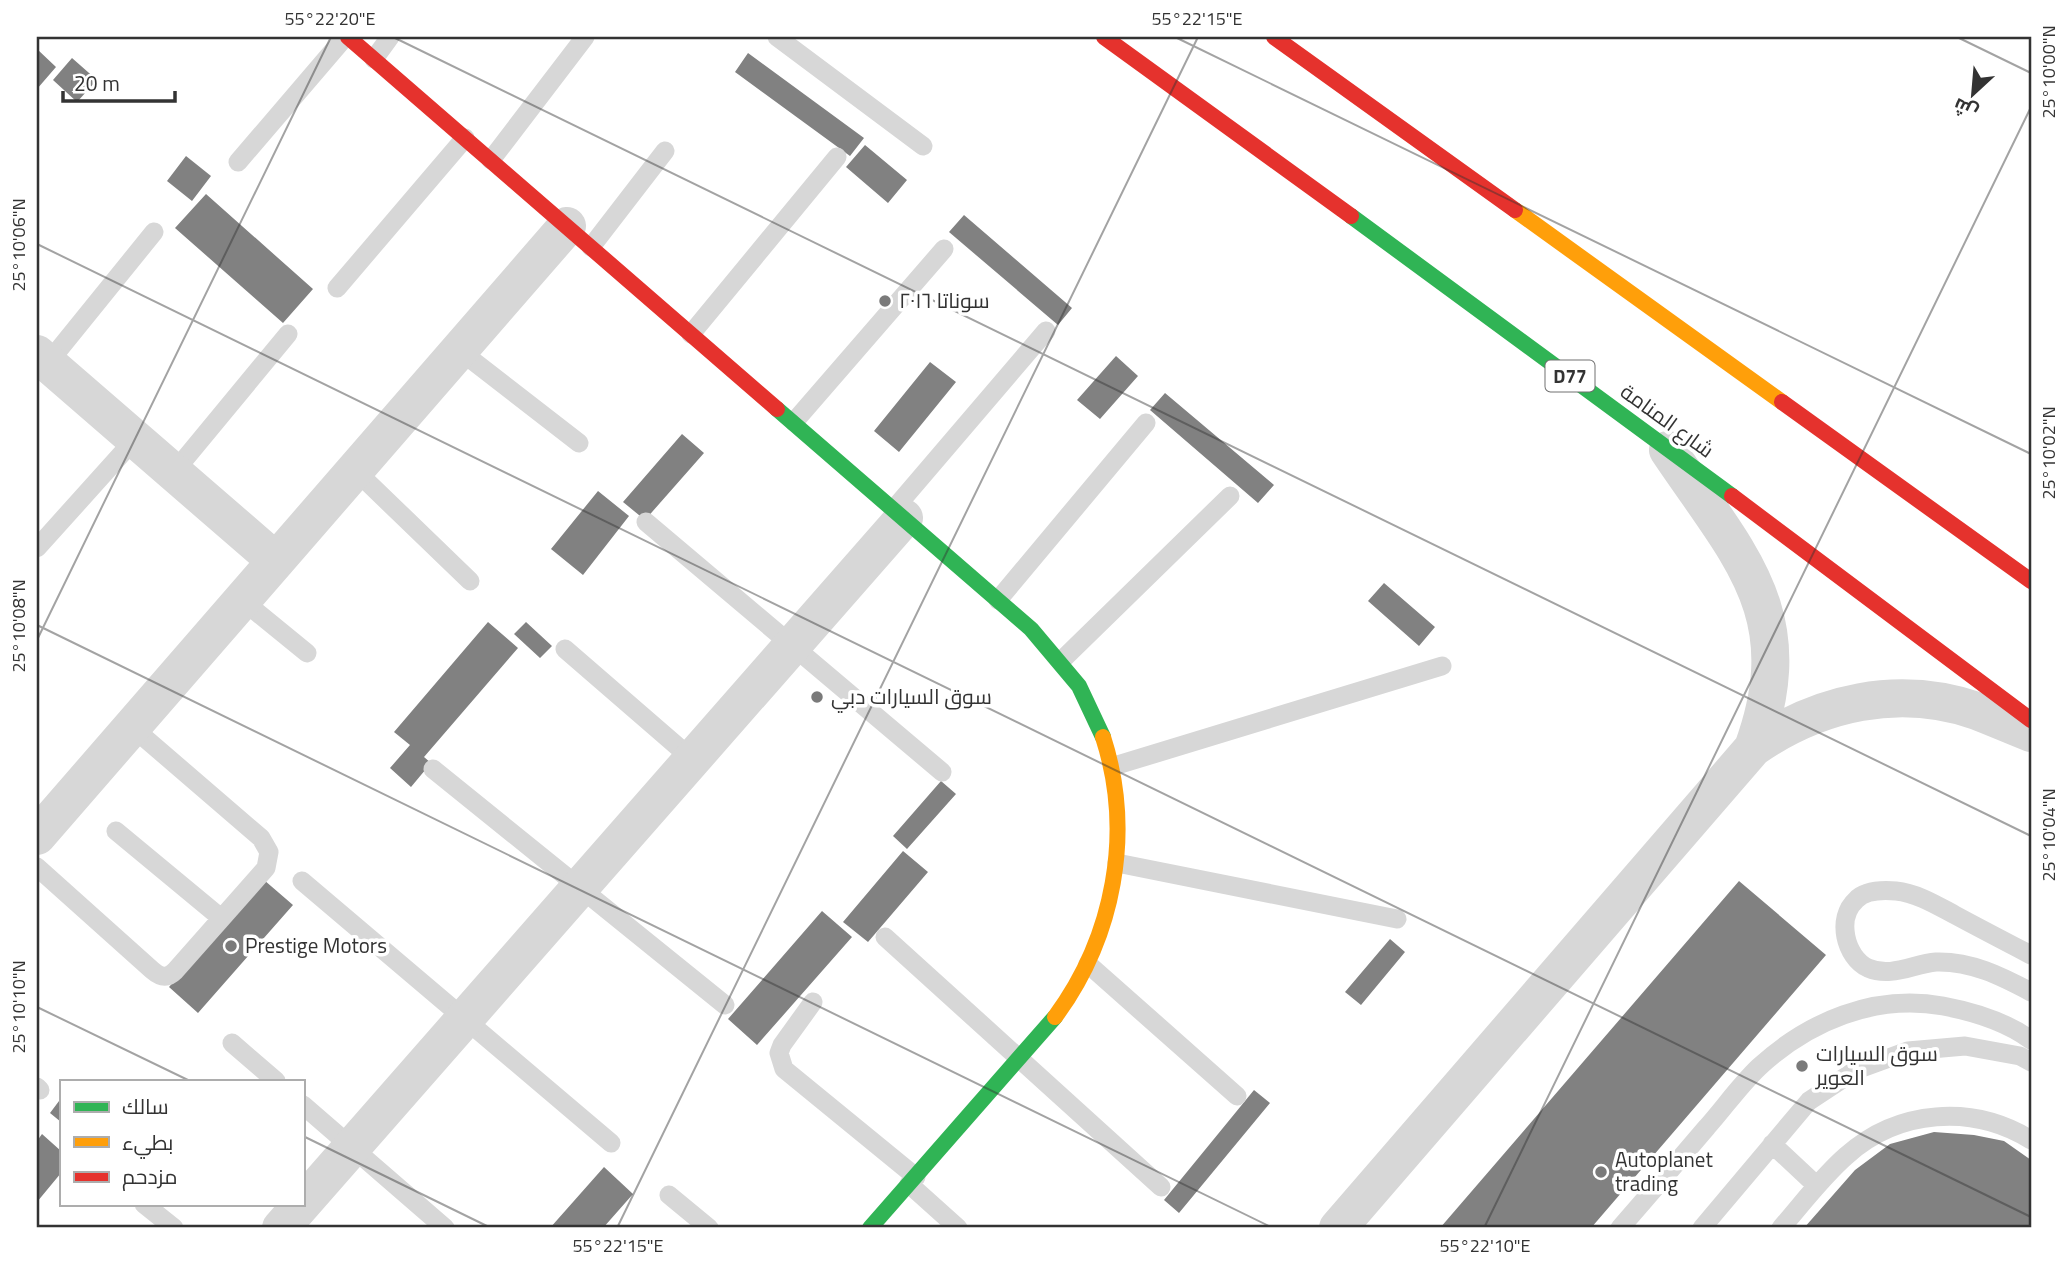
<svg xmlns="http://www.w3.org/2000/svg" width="2068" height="1265" font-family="'Titillium Web',Cairo,sans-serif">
	<rect width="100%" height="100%" fill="#fff"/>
	<path fill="#818181" d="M37,49L56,67L37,89Z
		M748,53L864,138L850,156L735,72Z
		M72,58L97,80L77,102L53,80Z
		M865,145L907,180L888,203L846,167Z
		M186,156L211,176L192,201L167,181Z
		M206,194L313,289L283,323L175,228Z
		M964,215L1072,308L1058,325L949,232Z
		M1116,356L1138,376L1100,419L1077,400Z
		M930,362L956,382L899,452L874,431Z
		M1165,393L1274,485L1258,503L1150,410Z
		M682,434L704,453L645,520L623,502Z
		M598,491L629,516L583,575L551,549Z
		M1384,583L1435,627L1419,646L1368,601Z
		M488,622L518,648L424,757L431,763L411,787L390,768L410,745L394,732Z
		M526,622L552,646L540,658L514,634Z
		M941,781L956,794L907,849L893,836Z
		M903,851L928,872L868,942L843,922Z
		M264,880L293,905L198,1013L169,987Z
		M1739,881L1826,955L1591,1228H1440Z
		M822,911L852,937L757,1045L728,1019Z
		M1390,939L1405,952L1361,1005L1345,992Z
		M1254,1090L1270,1103L1179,1213L1164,1200Z
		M59,1101L61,1102V1122L50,1113Z
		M1934,1132L1974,1135L2004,1141L2031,1160V1228H1804L1855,1170L1890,1144Z
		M42,1134L61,1151V1173L37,1202V1141Z
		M604,1167L633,1194L603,1228H550Z"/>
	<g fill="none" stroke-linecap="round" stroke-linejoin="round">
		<path stroke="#d7d7d7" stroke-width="19" d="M777,37L923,146
			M374,59L390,37
			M491,160L585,37
			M238,162L345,37
			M591,247L665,151
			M337,288L465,138
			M691,334L837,157
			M459,350L579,443
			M48,363L154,232
			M794,422L944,249
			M355,470L470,581
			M174,472L288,334
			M894,509L1046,331
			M646,522L942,772
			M37,548L135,439
			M242,600L307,653
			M998,600L1146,423
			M565,649L692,759
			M1061,661L1230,496
			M1114,766L1442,666
			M433,769L725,1005
			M116,831L221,918
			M1117,863L1397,919
			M37,867L152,970C160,977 167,979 175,971L266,868L269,852L261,838L132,727
			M302,881L611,1143
			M885,937L1161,1187
			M2031,955C2006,942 1981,929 1955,915C1938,906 1917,893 1896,891C1884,890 1865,890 1856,900C1836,918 1845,957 1868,968C1891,978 1913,964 1936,962C1971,961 2001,976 2031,992
			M1088,964L1237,1096
			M813,1002L782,1045L779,1053L784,1069L916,1177
			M232,1043L276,1081
			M37,1087L40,1090
			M303,1105L445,1228
			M1772,1144L1817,1186
			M909,1184L958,1228
			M669,1195L709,1228
			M144,1204L174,1228
			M1620,1228C1649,1195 1678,1161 1707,1127C1724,1108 1740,1085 1759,1067C1809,1021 1874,994 1943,1006C1975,1012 2005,1021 2031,1040
			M1702,1228L1809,1101L1856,1070L1908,1051L1965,1046L2020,1056L2031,1062
			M1781,1228C1802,1204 1822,1177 1846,1156C1898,1109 1973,1104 2031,1140"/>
		<path stroke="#d7d7d7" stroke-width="38" d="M37,354L276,561
			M1668,450C1739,556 1802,613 1753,748
			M37,836L567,226
			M281,1228L904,518
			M1338,1228L1753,748C1819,702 1899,684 1977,711C1995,718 2013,726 2031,733"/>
		<path stroke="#30b455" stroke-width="16" d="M1351,216L1732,496
			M777,409L1031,629L1079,686L1103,737
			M870,1228L1055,1017"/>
		<path stroke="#ff9f0a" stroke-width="16" d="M1515,210L1782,402
			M1055,1017C1114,937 1134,833 1103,737"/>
		<path stroke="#e5322d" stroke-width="16" d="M348,37L777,409
			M1104,37L1351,216
			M1274,37L1515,210
			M1782,402L2031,581
			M1732,496L2031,720"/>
	</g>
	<path fill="none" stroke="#333" stroke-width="2" stroke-opacity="0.45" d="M393,37L2031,836M1175,37L2031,454M1957,37L2031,73M37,244L2031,1217M37,625L1273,1228M37,640L331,37M37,1007L190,1081M303,1136L491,1228M617,1228L1198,37M1484,1228L2031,107"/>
	<g fill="#7a7a7a" stroke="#fff" stroke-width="2.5">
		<circle cx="885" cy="301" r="7"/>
		<circle cx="817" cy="697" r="7"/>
		<circle cx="231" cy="946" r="7"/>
		<circle cx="1802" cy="1066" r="7"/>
		<circle cx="1601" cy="1172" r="7"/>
	</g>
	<g text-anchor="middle" stroke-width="7" stroke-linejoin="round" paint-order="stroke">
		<rect fill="#fff" stroke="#707070" stroke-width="2" x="1545.5" y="360.5" width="49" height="31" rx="5"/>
		<g font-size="19" font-weight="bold" fill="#333">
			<text x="1570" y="383">D77</text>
		</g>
		<g font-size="21" fill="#333" stroke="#fff" text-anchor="start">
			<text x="899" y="308">سوناتا ٢٠١٦</text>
			<text x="831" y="704">سوق السيارات دبي</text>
			<text x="245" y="953">Prestige Motors</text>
			<text x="1816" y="1061">سوق السيارات<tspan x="1816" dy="24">العوير</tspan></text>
			<text x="1615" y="1167">Autoplanet<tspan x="1615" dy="24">trading</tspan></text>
		</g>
		<g font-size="21" fill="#333" stroke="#fff">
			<text transform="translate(1667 421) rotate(36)" y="7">شارع المنامة</text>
		</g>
	</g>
	<rect width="2068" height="1265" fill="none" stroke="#ffffff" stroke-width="77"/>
	<rect x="60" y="1080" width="245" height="126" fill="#ffffff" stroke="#adadad" stroke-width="2"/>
	<rect x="74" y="1102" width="35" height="10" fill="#30b455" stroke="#adadad" stroke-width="2"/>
	<text x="122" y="1114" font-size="21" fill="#333333">سالك</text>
	<rect x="74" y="1137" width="35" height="10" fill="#ff9f0a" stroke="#adadad" stroke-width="2"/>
	<text x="122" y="1150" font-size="21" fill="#333333">بطيء</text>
	<rect x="74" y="1172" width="35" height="10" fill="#e5322d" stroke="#adadad" stroke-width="2"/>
	<text x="122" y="1184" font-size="21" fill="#333333">مزدحم</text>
	<g transform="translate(1973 94) rotate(206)" stroke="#ffffff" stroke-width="5" paint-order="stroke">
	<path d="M0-5L12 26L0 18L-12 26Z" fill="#333333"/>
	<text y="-10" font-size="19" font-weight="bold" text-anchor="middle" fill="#333333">ش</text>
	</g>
	<path d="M63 91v10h112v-10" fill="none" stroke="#333333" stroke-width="3.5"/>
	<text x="74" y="91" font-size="21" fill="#333333" stroke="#ffffff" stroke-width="5" paint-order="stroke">20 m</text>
	<rect x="38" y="38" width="1992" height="1188" fill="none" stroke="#333" stroke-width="2.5"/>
	<g font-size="18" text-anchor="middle" fill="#333">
		<text x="330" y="25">55°22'20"E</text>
		<text x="1197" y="25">55°22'15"E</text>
		<text transform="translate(2049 72) rotate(-90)" y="6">25°10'00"N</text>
		<text transform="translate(19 245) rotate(-90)" y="6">25°10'06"N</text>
		<text transform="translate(2049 453) rotate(-90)" y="6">25°10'02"N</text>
		<text transform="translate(19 626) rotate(-90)" y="6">25°10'08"N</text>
		<text transform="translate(2049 835) rotate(-90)" y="6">25°10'04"N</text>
		<text transform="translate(19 1007) rotate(-90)" y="6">25°10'10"N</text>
		<text x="618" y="1252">55°22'15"E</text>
		<text x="1485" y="1252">55°22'10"E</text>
	</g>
</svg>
